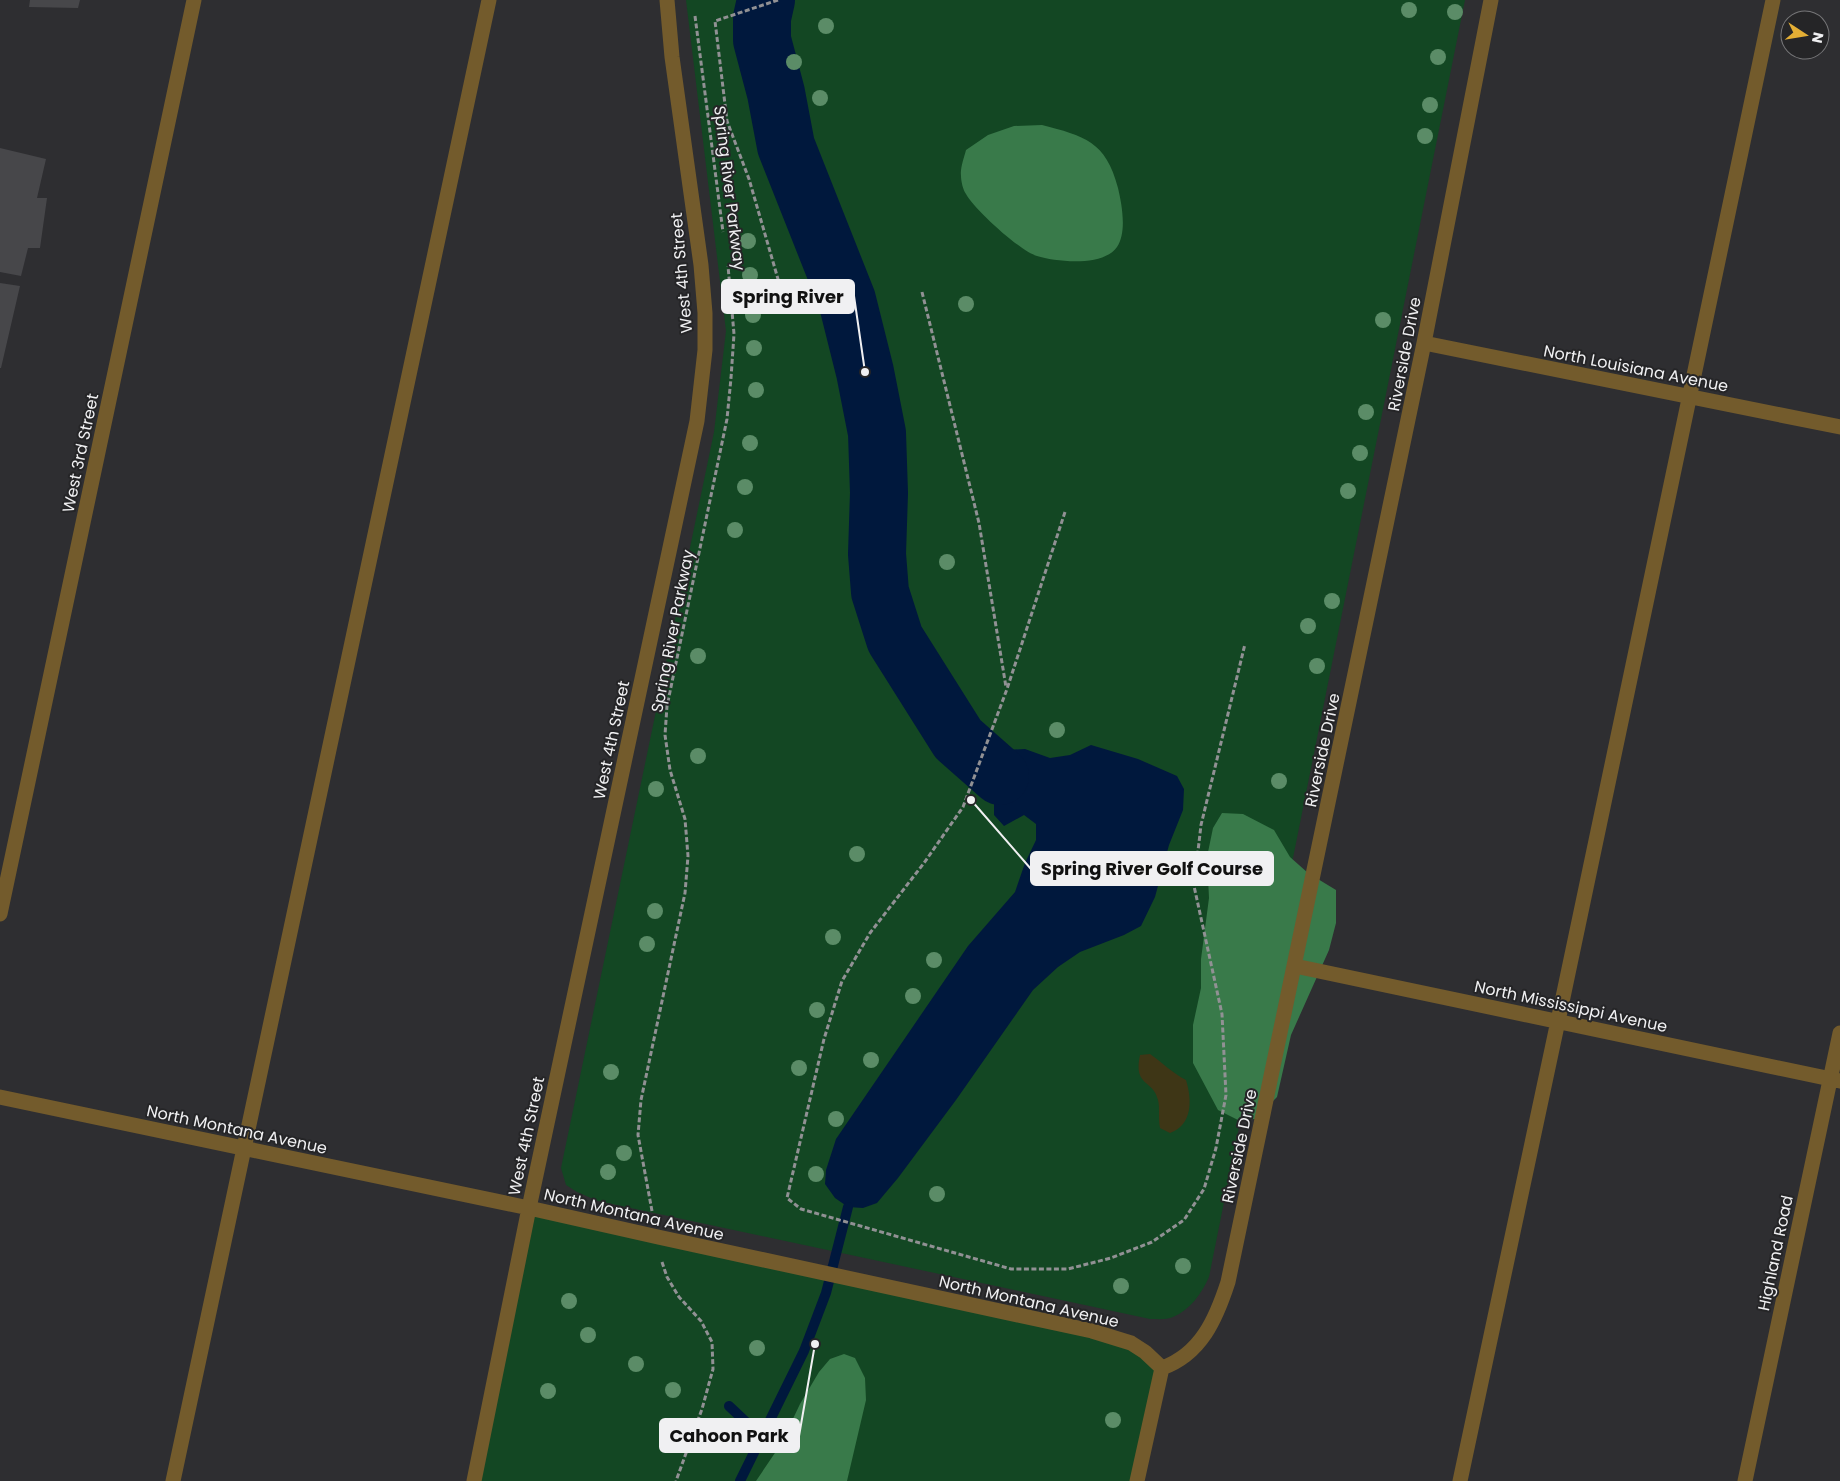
<svg xmlns="http://www.w3.org/2000/svg" width="1840" height="1481" font-family="Poppins,sans-serif">
	<rect width="100%" height="100%" fill="#2e2e31"/>
	<path fill="#134723" d="M686,0H1465L1209,1277C1202,1293 1190,1310 1173,1317C1167,1320 1157,1319 1150,1319L598,1201L577,1192L566,1185L561,1168L714,432L726,331Z
		M529,1208L1112,1336L1162,1368L1137,1481H474Z"/>
	<path fill="#397a4a" d="M1042,125C1084,136 1106,141 1118,188C1122,205 1127,232 1117,247C1103,267 1057,262 1037,256C1021,252 974,209 966,194C963,190 961,181 961,176C960,168 964,158 966,150L988,135L1014,126Z
		M1222,813L1243,814L1274,830L1290,857L1308,873L1336,890V923L1329,950L1291,1035L1277,1097L1255,1119L1238,1120L1218,1110L1193,1063V1025L1201,988V959L1209,898L1207,857L1213,828Z
		M844,1354L855,1358L865,1378L866,1400L847,1481H756L781,1444L800,1404L819,1372L830,1359Z"/>
	<path fill="#3e3616" d="M1150,1054C1162,1062 1172,1073 1186,1080C1192,1099 1193,1125 1170,1133L1160,1128C1158,1119 1160,1107 1158,1100C1153,1079 1133,1087 1140,1055Z"/>
	<path fill="#00183d" d="M1091,745L1138,759L1177,776L1184,789L1183,810L1169,845L1155,897L1141,926L1124,935L1080,952L1058,967L1033,990L956,1100L898,1178L877,1203L863,1208L848,1207L835,1198L825,1184L826,1170L836,1139L968,946L1015,892L1025,863L1036,840V824L1024,815L1004,826L994,815V793L1000,776L1001,760L1006,750L1025,749L1050,758L1070,755Z"/>
	<g fill="none" stroke-linecap="round" stroke-linejoin="round">
		<path stroke="#00183d" stroke-width="10" d="M729,1406L762,1437
			M740,1481L804,1351L826,1293L848,1207"/>
		<path stroke="#00183d" stroke-width="58" d="M766,0L762,18V40L776,93L786,146L847,300L865,372L877,433L879,493L877,554L880,592L895,639L958,739L1000,776"/>
	</g>
	<path fill="#47474a" d="M30,0H80L78,8L29,7Z
		M0,148L46,159L37,198H47L40,248H28L21,276L0,272Z
		M0,283L20,286L1,368H0Z"/>
	<g fill="none" stroke-linecap="round" stroke-linejoin="round">
		<path stroke="#919194" stroke-width="3" stroke-dasharray="5 2.5" stroke-linecap="butt" d="M778,0L715,21L727,121L749,179L780,286
			M695,16L723,232
			M922,292L979,523L1006,687
			M1065,512L1007,689L963,807L924,863L870,933L842,981L824,1039L787,1198L801,1209L1011,1269H1068L1111,1258L1152,1242L1184,1220L1204,1189L1216,1148L1226,1095L1222,1014L1194,886L1201,825L1245,644
			M652,1211L638,1135L641,1100L685,893L688,856L685,819L670,770L665,735L667,706L727,419L731,378L734,334L728,266
			M662,1262L667,1277L679,1297L701,1321L712,1342L713,1369L702,1409L676,1481"/>
		<path stroke="#735b2c" stroke-width="15" d="M1424,343L1840,427
			M0,914L194,0
			M1295,966L1840,1081
			M0,1097L529,1208L658,1237L1092,1331L1131,1343L1145,1352L1162,1368
			M1162,1368C1201,1354 1216,1319 1228,1282L1424,343L1491,0
			M173,1481L489,0
			M474,1481L529,1208L697,421L705,350V313L701,265L672,57L667,0
			M1137,1481L1162,1368
			M1460,1481L1558,1021L1773,0
			M1745,1481L1840,1033"/>
	</g>
	<g fill="#5b8c67">
		<circle cx="1409" cy="10" r="8"/>
		<circle cx="1455" cy="12" r="8"/>
		<circle cx="826" cy="26" r="8"/>
		<circle cx="1438" cy="57" r="8"/>
		<circle cx="794" cy="62" r="8"/>
		<circle cx="820" cy="98" r="8"/>
		<circle cx="1430" cy="105" r="8"/>
		<circle cx="1425" cy="136" r="8"/>
		<circle cx="748" cy="241" r="8"/>
		<circle cx="750" cy="275" r="8"/>
		<circle cx="966" cy="304" r="8"/>
		<circle cx="753" cy="315" r="8"/>
		<circle cx="1383" cy="320" r="8"/>
		<circle cx="754" cy="348" r="8"/>
		<circle cx="756" cy="390" r="8"/>
		<circle cx="1366" cy="412" r="8"/>
		<circle cx="750" cy="443" r="8"/>
		<circle cx="1360" cy="453" r="8"/>
		<circle cx="745" cy="487" r="8"/>
		<circle cx="1348" cy="491" r="8"/>
		<circle cx="735" cy="530" r="8"/>
		<circle cx="947" cy="562" r="8"/>
		<circle cx="1332" cy="601" r="8"/>
		<circle cx="1308" cy="626" r="8"/>
		<circle cx="698" cy="656" r="8"/>
		<circle cx="1317" cy="666" r="8"/>
		<circle cx="1057" cy="730" r="8"/>
		<circle cx="698" cy="756" r="8"/>
		<circle cx="1279" cy="781" r="8"/>
		<circle cx="656" cy="789" r="8"/>
		<circle cx="857" cy="854" r="8"/>
		<circle cx="655" cy="911" r="8"/>
		<circle cx="833" cy="937" r="8"/>
		<circle cx="647" cy="944" r="8"/>
		<circle cx="934" cy="960" r="8"/>
		<circle cx="913" cy="996" r="8"/>
		<circle cx="817" cy="1010" r="8"/>
		<circle cx="871" cy="1060" r="8"/>
		<circle cx="799" cy="1068" r="8"/>
		<circle cx="611" cy="1072" r="8"/>
		<circle cx="836" cy="1119" r="8"/>
		<circle cx="624" cy="1153" r="8"/>
		<circle cx="608" cy="1172" r="8"/>
		<circle cx="816" cy="1174" r="8"/>
		<circle cx="937" cy="1194" r="8"/>
		<circle cx="1183" cy="1266" r="8"/>
		<circle cx="1121" cy="1286" r="8"/>
		<circle cx="569" cy="1301" r="8"/>
		<circle cx="588" cy="1335" r="8"/>
		<circle cx="757" cy="1348" r="8"/>
		<circle cx="636" cy="1364" r="8"/>
		<circle cx="673" cy="1390" r="8"/>
		<circle cx="548" cy="1391" r="8"/>
		<circle cx="1113" cy="1420" r="8"/>
		<circle cx="667" cy="1442" r="8"/>
	</g>
	<g text-anchor="middle" stroke-width="4" stroke-linejoin="round" paint-order="stroke">
		<g font-size="16" fill="#f0f0f2" stroke="#252527">
			<text transform="translate(730 188) rotate(83)" y="6">Spring River Parkway</text>
			<text transform="translate(681 273) rotate(-95)" y="6">West 4th Street</text>
			<text transform="translate(1404 354) rotate(-79)" y="6">Riverside Drive</text>
			<text transform="translate(1636 368) rotate(11)" y="6">North Louisiana Avenue</text>
			<text transform="translate(80 453) rotate(-78)" y="6">West 3rd Street</text>
			<text transform="translate(672 631) rotate(-79)" y="6">Spring River Parkway</text>
			<text transform="translate(611 740) rotate(-78)" y="6">West 4th Street</text>
			<text transform="translate(1322 750) rotate(-78)" y="6">Riverside Drive</text>
			<text transform="translate(1571 1006) rotate(12)" y="6">North Mississippi Avenue</text>
			<text transform="translate(237 1129) rotate(12)" y="6">North Montana Avenue</text>
			<text transform="translate(526 1136) rotate(-78)" y="6">West 4th Street</text>
			<text transform="translate(1239 1146) rotate(-78)" y="6">Riverside Drive</text>
			<text transform="translate(634 1214) rotate(13)" y="6">North Montana Avenue</text>
			<text transform="translate(1775 1253) rotate(-78)" y="6">Highland Road</text>
			<text transform="translate(1029 1301) rotate(13)" y="6">North Montana Avenue</text>
		</g>
	</g>
	<path fill="none" stroke="#f0f0f2" stroke-width="2" d="M865 372L854 296M971 800L1031 869M815 1344L799 1436"/>
	<g fill="#f0f0f2" stroke="#252527" stroke-width="2">
		<circle cx="865" cy="372" r="5"/>
		<circle cx="971" cy="800" r="5"/>
		<circle cx="815" cy="1344" r="5"/>
	</g>
	<g fill="#f0f0f2" stroke="#f0f0f2" stroke-width="2">
		<rect x="722" y="280" width="132" height="33" rx="5"/>
		<rect x="1031" y="852" width="242" height="33" rx="5"/>
		<rect x="660" y="1419" width="139" height="33" rx="5"/>
	</g>
	<g font-size="18" text-anchor="middle" font-weight="bold" fill="#111">
		<text x="788" y="303">Spring River</text>
		<text x="1152" y="875">Spring River Golf Course</text>
		<text x="729" y="1442">Cahoon Park</text>
	</g>
	<g transform="translate(1805 35) rotate(102)"><circle r="24" fill="#252527" stroke="#767678"/>
	<path d="M0-4L9 19L0 12L-9 19Z" fill="#e3ae35"/>
	<text y="-8" font-size="14" font-weight="bold" text-anchor="middle" fill="#f0f0f2">N</text>
	</g>
</svg>
